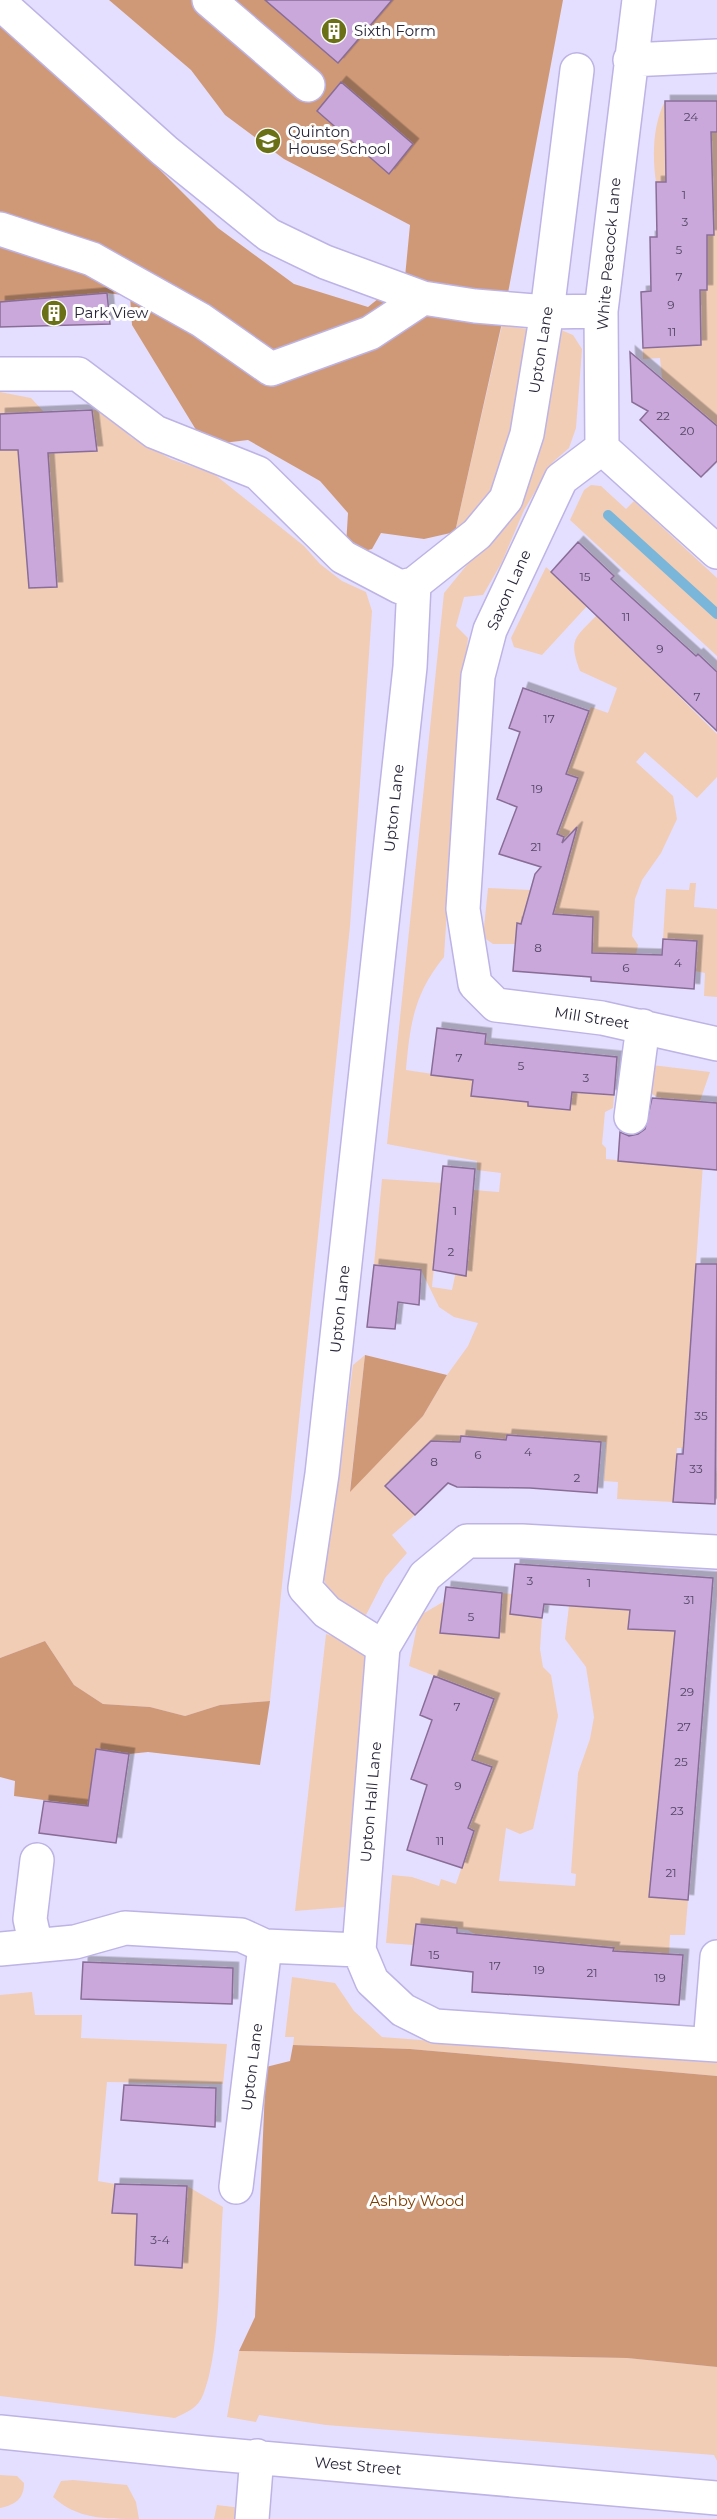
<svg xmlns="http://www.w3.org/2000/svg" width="717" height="2519" font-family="Montserrat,sans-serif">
	<defs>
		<filter id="shadow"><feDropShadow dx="5.5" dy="-5.5" stdDeviation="0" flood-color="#0004"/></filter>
	</defs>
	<rect width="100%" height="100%" fill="#e4dffe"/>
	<path fill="#f1cdb6" d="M665,101L666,156L702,133L717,132V427L662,378L660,358L643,359V348L701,345L700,290L707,289V235L711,181L656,182C652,156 653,124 665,101Z
		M502,325L527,329L512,436L497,494L455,532Z
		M561,330L573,335L582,349L576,428L569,448L553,462L524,510L502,562L483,595L464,597L456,626L468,638L459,718L444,957C414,994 410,1024 406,1070L473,1080L482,1097L486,1042L493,1045L529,1084L528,1106H549L554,1051L559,1050L555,1108L572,1092L614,1095L613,1108L605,1112L602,1144L606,1148V1159L655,1164L661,1099L648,1092L652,1065L710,1072L700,1101L717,1107L706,1122L683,1448H677L673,1502L617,1499L618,1482L604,1481L606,1442L507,1435L505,1467L496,1468L497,1439L461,1436L460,1442L431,1441L385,1486L415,1515L392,1535L407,1553L385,1578L366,1615L356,1618L336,1609L324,1580L322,1550L338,1484L353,1365L365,1355L350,1490L423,1416L447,1375L468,1346L478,1323L454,1317L439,1307L421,1270L374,1265L382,1179L442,1183L432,1287L452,1290L473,1190L499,1192L501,1173L477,1170V1161L387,1144L444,593L516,505L533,472L547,419Z
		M0,392L31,398L44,412L0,414Z
		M92,410H106L131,437L171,459L214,474L304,546L320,564L342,581L366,592L372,611L350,926L270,1701L220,1705L185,1716L150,1707L103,1704L74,1685L45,1641L0,1658V450H18L29,588L57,587L48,453L97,451Z
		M591,485L601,486L626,509L634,501L717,578V656L570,520L584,490Z
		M546,567L588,605L542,655L514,647L511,638Z
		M597,615L717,734V777L697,798L645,752L636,762L673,796L677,819L661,853L642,880L635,899L632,936L638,945L636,955L592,953L562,927L517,923L515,944H493L483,937L488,888L532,890L533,879L560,888L573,841L558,834L578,779L566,775L589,711L591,707L608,713L617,688L580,671C568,639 575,638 597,615Z
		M690,883H696L694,907L717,909V997L704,996L705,973L695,971L663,939L666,889L689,890Z
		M502,1593L512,1594L511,1614L542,1618L540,1649L543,1667L551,1675L558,1716L533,1829L520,1834L506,1828L499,1881L575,1886L576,1874L571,1873L578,1773L590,1739L594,1717L586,1667L565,1639L569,1606L630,1610L628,1629L694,1623L650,1897L688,1900L685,1935H670L669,1954L641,1953L637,2002L609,2001L614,1949L476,1935L468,1930L416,1924L413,1945L386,1943L392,1875L412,1877L439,1886L441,1879L456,1884L474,1831L469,1828L492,1767L472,1760L494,1699L409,1666L419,1616L443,1602L441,1633L499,1638Z
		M326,1634L347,1641L368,1657L345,1907L295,1911Z
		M292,1977L335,1983L354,2011L382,2037L717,2063V2076L410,2049L293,2045L294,2037H285Z
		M32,1992L35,2015H82L81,2038L227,2044L223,2084L107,2082L98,2181L115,2184L112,2213L137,2214L135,2265L182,2268L187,2186L223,2207C219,2258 221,2351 203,2395C198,2408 187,2412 175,2418L0,2396V1995Z
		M239,2351L627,2358L717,2367V2461L714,2455L326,2425L259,2415L256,2422L227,2417Z
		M0,2475L17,2476L24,2483C24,2499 15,2505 0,2508Z
		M73,2480L127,2485L136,2502L139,2519C104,2519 77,2519 53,2497L61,2481Z
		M217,2505L241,2508L239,2519H214Z"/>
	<path fill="#cf9977" d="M109,0H563L505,309L455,532L424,539L381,533L372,549L356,553L346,546L348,513L320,481L248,440L223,443L201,438L132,325L130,296L107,293L0,302V25L143,153L218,228L294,284L368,307L405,277L410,225L284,159L225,115L191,70Z
		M365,1355L447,1375L423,1416L350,1492Z
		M45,1641L74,1685L103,1704L150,1707L185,1716L220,1705L270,1701L260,1765L148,1752L129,1754L96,1749L88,1806L14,1796L15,1781L0,1777V1658Z
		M293,2045L410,2049L717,2076V2367L627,2358L239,2351L255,2317L266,2067L290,2061Z"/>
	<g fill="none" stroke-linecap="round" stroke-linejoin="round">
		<path stroke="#79b6d9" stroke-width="10" d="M608,515L717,614"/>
	</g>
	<path fill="#caa8dc" stroke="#896d97" stroke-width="1.5" filter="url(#shadow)" d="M265,0H392L338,63Z
		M341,82L413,144L389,174L317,111Z
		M665,101H717V132H711L714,235H707V290H700L701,345L643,348L641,292L651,291L650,237H657L656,182H666Z
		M107,293L110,324L0,327V302Z
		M630,352L717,426V461L701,477L640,420L648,411L632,402Z
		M92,410L97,451L48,453L57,587L29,588L18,450H0V414Z
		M578,542L614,576L611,579L696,656L698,654L717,672V731L551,572Z
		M523,688L589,711L566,774L578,778L557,834L564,837L562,843L577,827L553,914L593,917L592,953L662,955L663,939L697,941L694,989L591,981V977L513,971L517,923L521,924L535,874L541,867L499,854L517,807L497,799L520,732L509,728Z
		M437,1028L486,1034L485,1044L617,1057L614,1095L572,1092L570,1110L528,1106V1102L471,1096L473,1080L431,1075Z
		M652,1098L717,1103V1170L618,1161L620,1132L629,1136L638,1134L645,1129Z
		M443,1166L475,1169L466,1276L433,1270Z
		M696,1264H717L715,1504L673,1502L677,1454H683Z
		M374,1265L421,1270L419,1305L398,1302L395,1329L367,1327Z
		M507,1435L601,1442L597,1493L530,1488L457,1487L448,1483L415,1515L385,1486L431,1441L460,1442L461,1436L506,1440Z
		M515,1564L713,1578L688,1900L649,1897L675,1631L628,1629L630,1610L544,1604L542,1618L510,1614Z
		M446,1587L502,1593L499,1638L440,1633Z
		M434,1676L494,1699L472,1760L492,1767L468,1828L474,1831L462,1868L407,1850L427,1785L411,1779L432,1720L420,1715Z
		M96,1749L129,1754L116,1843L39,1833L44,1801L88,1806Z
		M416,1924L457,1928V1933L614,1948L613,1951L683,1955L679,2005L472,1992L473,1972L411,1965Z
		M83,1962L233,1968L232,2004L81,1999Z
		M124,2085L216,2088L215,2127L121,2120Z
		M115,2184L187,2186L182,2268L135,2265L137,2214L112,2213Z"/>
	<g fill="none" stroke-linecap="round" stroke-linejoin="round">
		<g stroke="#bdb3e5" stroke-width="36">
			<path id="minor" d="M209,0L308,85
				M0,3L165,151L269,235L325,262L423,298L475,306L547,312L601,311
				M630,60L717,56
				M0,229L92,259L201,320L271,369L370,333L423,298
				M0,374H78L155,432L258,473L343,557L400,587L414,584L477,534L506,499L527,434L547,312L577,70
				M602,448L561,479L490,630L478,676L463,909L475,984L496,1005L602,1018L717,1044
				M602,448L601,311L639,0
				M602,448L717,552
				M631,1117L643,1026
				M717,1552L522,1541H467L425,1576L383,1647L359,1950L372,1981L403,2010L435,2026L717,2045
				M383,1647L327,1612L305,1588L322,1474L410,667L414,584
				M36,1946L30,1919L37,1860
				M0,1949L75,1942L125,1928L241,1935L265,1946L359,1950
				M710,2044L717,1957
				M236,2187L265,1946
				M0,2432L205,2453L717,2498
				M252,2519L257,2456"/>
		</g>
		<use href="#minor" stroke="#fff" stroke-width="33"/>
	</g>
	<defs>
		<g id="building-disc" transform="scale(1.35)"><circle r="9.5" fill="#6a7016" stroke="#fff"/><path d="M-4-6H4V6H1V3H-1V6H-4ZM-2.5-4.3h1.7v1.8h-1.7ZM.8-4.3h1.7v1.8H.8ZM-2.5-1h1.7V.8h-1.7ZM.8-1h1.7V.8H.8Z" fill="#fff"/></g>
		<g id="school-disc" transform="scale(1.35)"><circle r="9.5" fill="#6a7016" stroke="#fff"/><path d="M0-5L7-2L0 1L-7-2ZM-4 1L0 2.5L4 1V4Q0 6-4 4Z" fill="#fff"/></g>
	</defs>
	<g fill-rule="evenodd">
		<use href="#building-disc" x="334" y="31"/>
		<use href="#school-disc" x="268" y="141"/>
		<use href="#building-disc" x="54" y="313"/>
	</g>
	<g text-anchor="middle" stroke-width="6" stroke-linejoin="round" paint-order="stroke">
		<g font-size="12" fill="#524662">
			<text x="691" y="121">24</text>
			<text x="684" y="199">1</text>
			<text x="685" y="226">3</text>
			<text x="679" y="254">5</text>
			<text x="679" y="281">7</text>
			<text x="671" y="309">9</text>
			<text x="672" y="336">11</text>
			<text x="663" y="420">22</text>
			<text x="687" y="435">20</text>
			<text x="585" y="581">15</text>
			<text x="626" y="621">11</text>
			<text x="660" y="653">9</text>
			<text x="697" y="701">7</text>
			<text x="549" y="723">17</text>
			<text x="537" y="793">19</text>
			<text x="536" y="851">21</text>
			<text x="538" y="952">8</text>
			<text x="678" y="967">4</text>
			<text x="626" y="972">6</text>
			<text x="459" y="1062">7</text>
			<text x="521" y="1070">5</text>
			<text x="586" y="1082">3</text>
			<text x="455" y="1215">1</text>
			<text x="451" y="1256">2</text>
			<text x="701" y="1420">35</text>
			<text x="528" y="1456">4</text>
			<text x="478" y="1459">6</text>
			<text x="434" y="1466">8</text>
			<text x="696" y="1473">33</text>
			<text x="577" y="1482">2</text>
			<text x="530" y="1585">3</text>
			<text x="589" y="1587">1</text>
			<text x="689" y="1604">31</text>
			<text x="471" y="1621">5</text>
			<text x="687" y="1696">29</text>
			<text x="457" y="1711">7</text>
			<text x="684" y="1731">27</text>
			<text x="681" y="1766">25</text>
			<text x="458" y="1790">9</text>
			<text x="677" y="1815">23</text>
			<text x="440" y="1845">11</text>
			<text x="671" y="1877">21</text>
			<text x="434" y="1959">15</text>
			<text x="495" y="1970">17</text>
			<text x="539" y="1974">19</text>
			<text x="592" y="1977">21</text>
			<text x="660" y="1982">19</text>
			<text x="160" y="2244">3-4</text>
		</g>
		<g font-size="15" fill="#2a263a" stroke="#fff" text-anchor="start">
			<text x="354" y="36">Sixth Form</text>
			<text x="288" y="137">Quinton<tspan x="288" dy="17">House School</tspan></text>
			<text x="74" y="318">Park View</text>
		</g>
		<g font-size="15" fill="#2a263a" stroke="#fff">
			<text transform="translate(609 254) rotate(-85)" y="5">White Peacock Lane</text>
			<text transform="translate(541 350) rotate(-81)" y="5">Upton Lane</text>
			<text transform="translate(509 590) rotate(-66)" y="5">Saxon Lane</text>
			<text transform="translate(394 808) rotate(-84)" y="5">Upton Lane</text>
			<text transform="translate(592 1018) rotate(9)" y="5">Mill Street</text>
			<text transform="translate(340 1309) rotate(-84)" y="5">Upton Lane</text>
			<text transform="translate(371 1802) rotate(-85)" y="5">Upton Hall Lane</text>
			<text transform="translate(252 2067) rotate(-83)" y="5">Upton Lane</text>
			<text transform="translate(358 2466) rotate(5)" y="5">West Street</text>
		</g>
		<g font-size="15" fill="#803e01" stroke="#fff">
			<text x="417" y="2206">Ashby Wood</text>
		</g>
	</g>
</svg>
